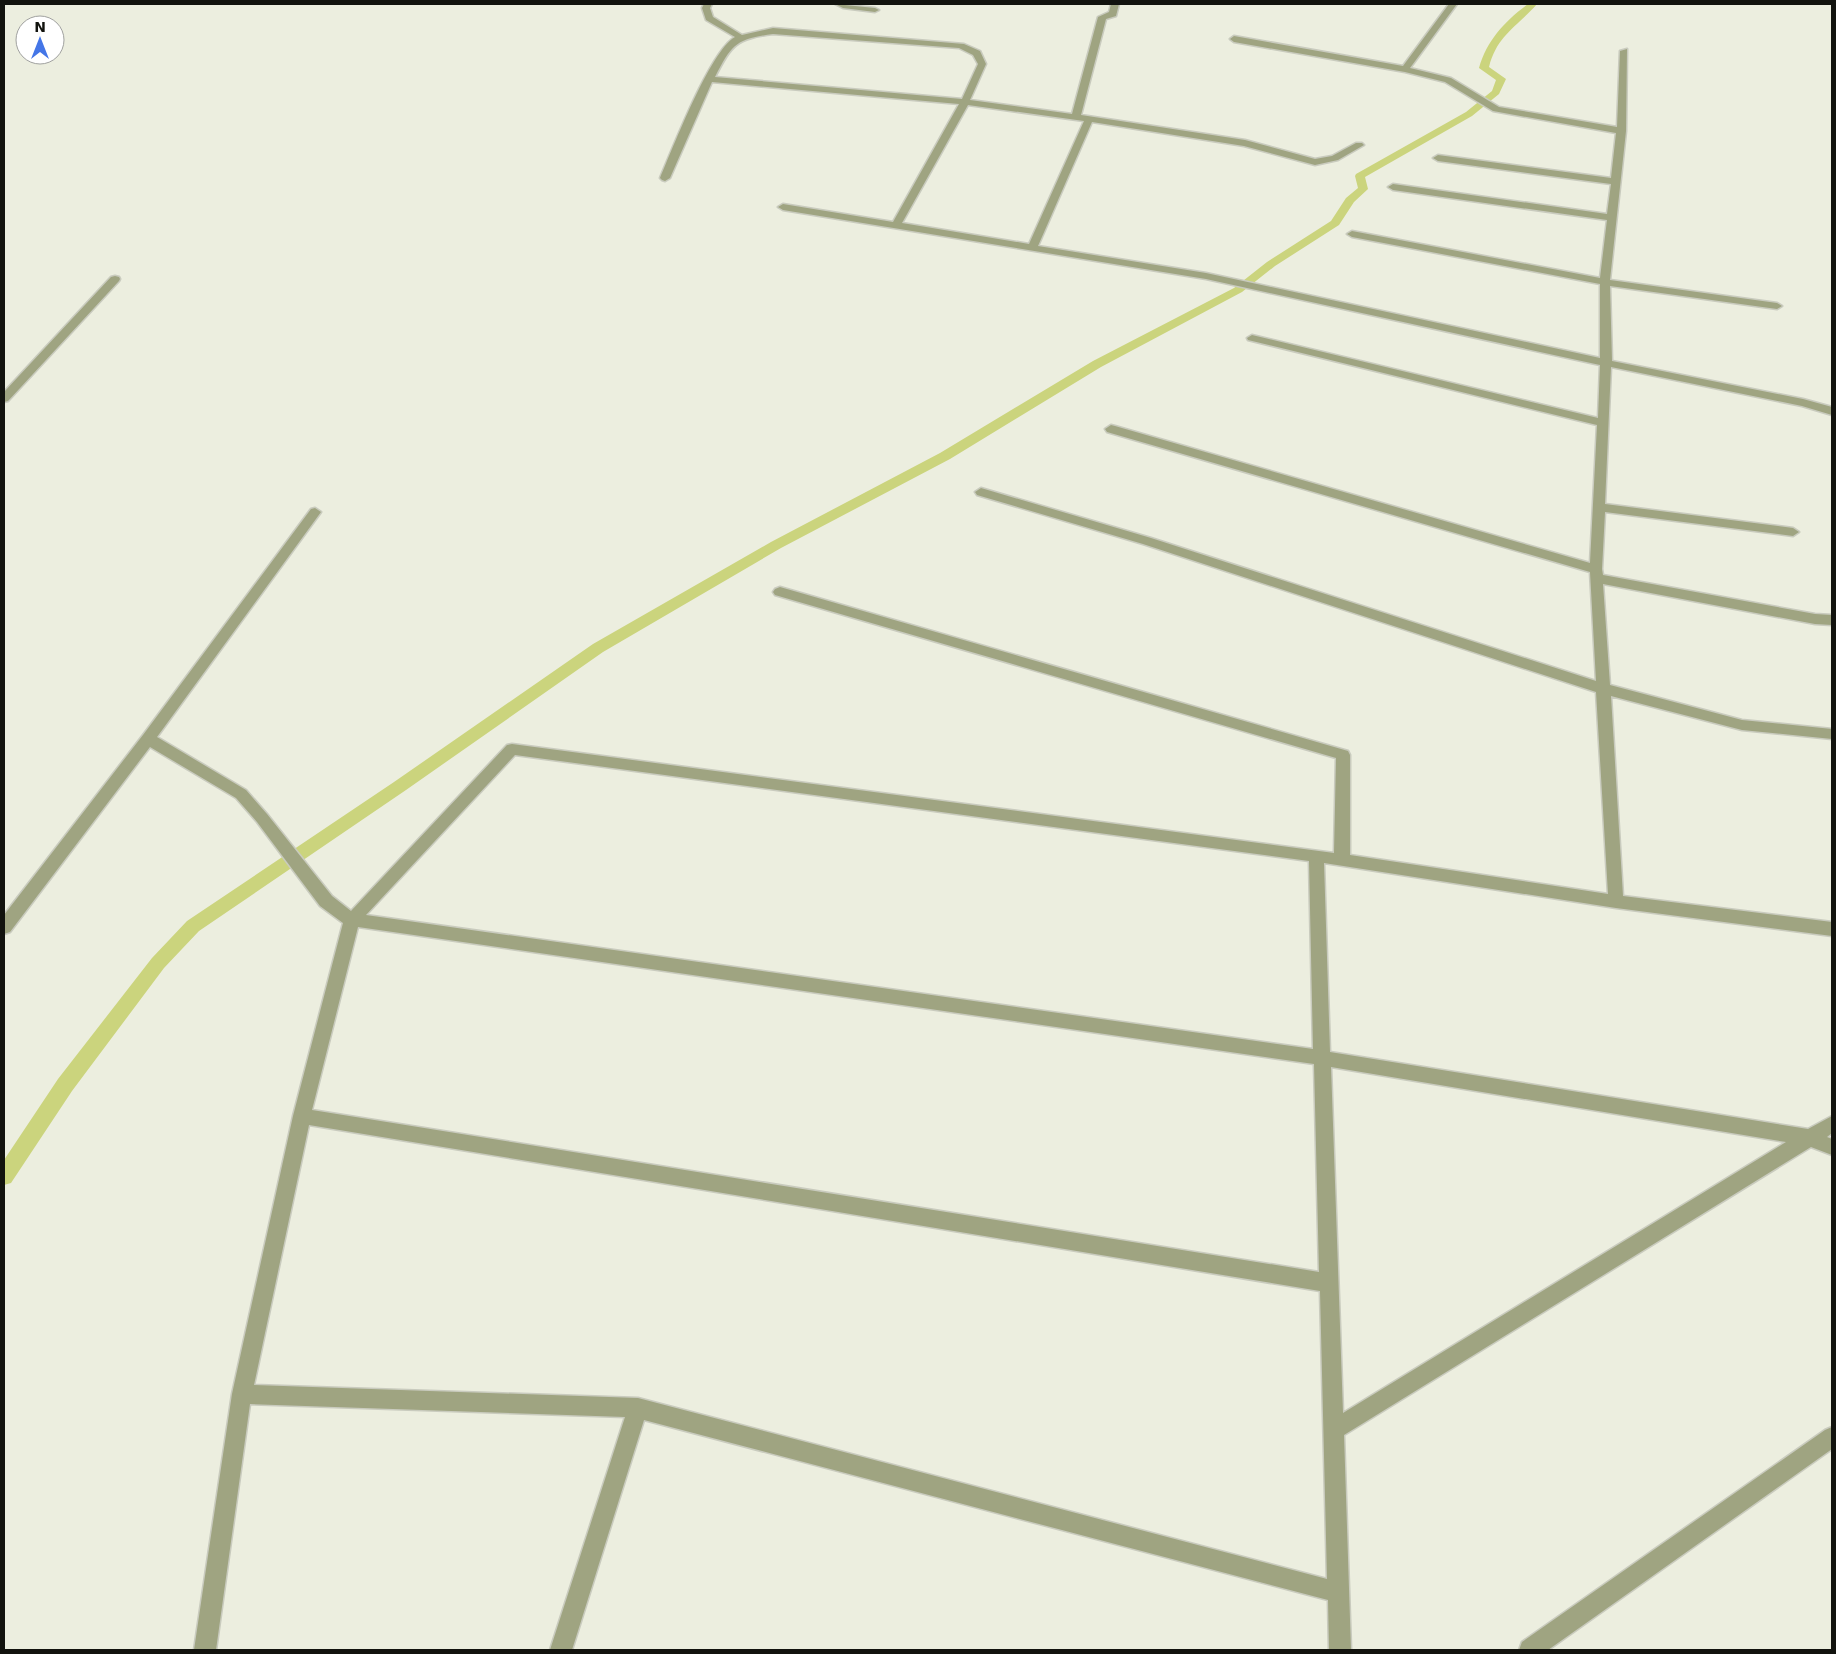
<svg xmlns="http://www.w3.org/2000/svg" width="1836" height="1654" font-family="'DejaVu Sans',sans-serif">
	<rect width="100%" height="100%" fill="#eceedf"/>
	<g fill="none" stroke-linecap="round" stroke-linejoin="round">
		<path fill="#cbd47d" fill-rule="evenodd" d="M1528,4H1537C1517,27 1497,35 1489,67L1506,79L1499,94L1472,116L1365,177L1368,189L1354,202L1339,225L1275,266L1242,292L1101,367L950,459L781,548L603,652L406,790L199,931L164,968L72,1091L11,1183L4,1185V1160L58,1079L152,958L187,921L394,782L593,644L771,542L940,453L1093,361L1234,288L1267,262L1331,221L1346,198L1358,188L1355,176L1356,174L1466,112L1492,91L1496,80L1479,68C1487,40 1505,21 1528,4Z"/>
		<g stroke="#c9cbbe" stroke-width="3">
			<path id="minor" d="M704,4H712L710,8L713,17L742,35L773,28L964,44L980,51L986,64L970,100L1072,114L1098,17L1109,12L1111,4H1119L1116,16L1106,19L1081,115L1245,140L1315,159L1332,156L1356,143H1362L1364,145L1338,160L1315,165L1244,146L1092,122L1038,246L1206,273L1600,358V284L1352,237L1347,234L1352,231L1600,278L1607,220L1393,190L1388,187L1393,184L1607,214L1611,184L1438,161L1433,158L1438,155L1611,178L1616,133L1493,111L1445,82L1405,72L1234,42L1230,39L1234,36L1403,66L1449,4H1457L1410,68L1451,78L1499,107L1617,127L1620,51L1627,49L1626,131L1610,280L1777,303L1782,306L1777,309L1610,286L1612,361L1803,399L1832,407V415L1802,406L1611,367L1605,504L1793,528L1799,532L1793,536L1605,512L1602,569L1603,575L1815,614L1832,615V625L1815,624L1603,584L1610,685L1742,720L1832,729V739L1742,730L1611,696L1623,896L1832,922V936L1616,908L1324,863L1330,1052L1808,1129L1832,1116V1133L1827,1137L1832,1139V1155L1811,1147L1344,1435L1351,1650H1329L1328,1600L644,1420L572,1650H550L625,1417L250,1404L216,1650H194L232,1394L293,1116L343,923L320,906L257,822L236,798L150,747L10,932L4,934V915L143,735L311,509L315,508L321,512L157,737L246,790L267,814L332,896L351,911L507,745L512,744L1334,853L1336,758L775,595L773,592L775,589L780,587L1348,751L1350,755V855L1608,894L1596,692L1143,544L977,495L975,492L981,488L1151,538L1596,681L1590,572L1107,432L1105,429L1111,425L1115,426L1590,563L1597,425L1248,340L1247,338L1252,335L1598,418L1600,365L1206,279L783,210L778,207L783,204L893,222L959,104L712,82L670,178L665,181L662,180L660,178C673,148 710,51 735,37L706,20L702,8ZM773,34L959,48L973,55L978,64L962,99L715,77C732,44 736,39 773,34ZM968,105L1084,121L1029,244L902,223ZM515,755L1309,861L1313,1049L366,915ZM358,927L1314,1064L1319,1272L312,1110ZM1331,1067L1786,1142L1343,1413ZM309,1125L1320,1291L1327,1579L638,1398L254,1385Z
				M835,4L875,8L879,10L875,12L843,8Z
				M115,276L119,277L120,279L119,281L8,401L4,402V392L111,277Z
				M1832,1427V1449L1548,1650H1519L1522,1642L1825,1430Z"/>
		</g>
		<use href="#minor" fill="#9fa481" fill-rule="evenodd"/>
	</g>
	<rect width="1836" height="1654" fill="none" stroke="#12130e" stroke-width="10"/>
	<g transform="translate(40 40)"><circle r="24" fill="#ffffff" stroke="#a0a19f"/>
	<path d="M0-4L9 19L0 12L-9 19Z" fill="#4476e7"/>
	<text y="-8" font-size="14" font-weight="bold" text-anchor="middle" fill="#12130e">N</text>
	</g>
</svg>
